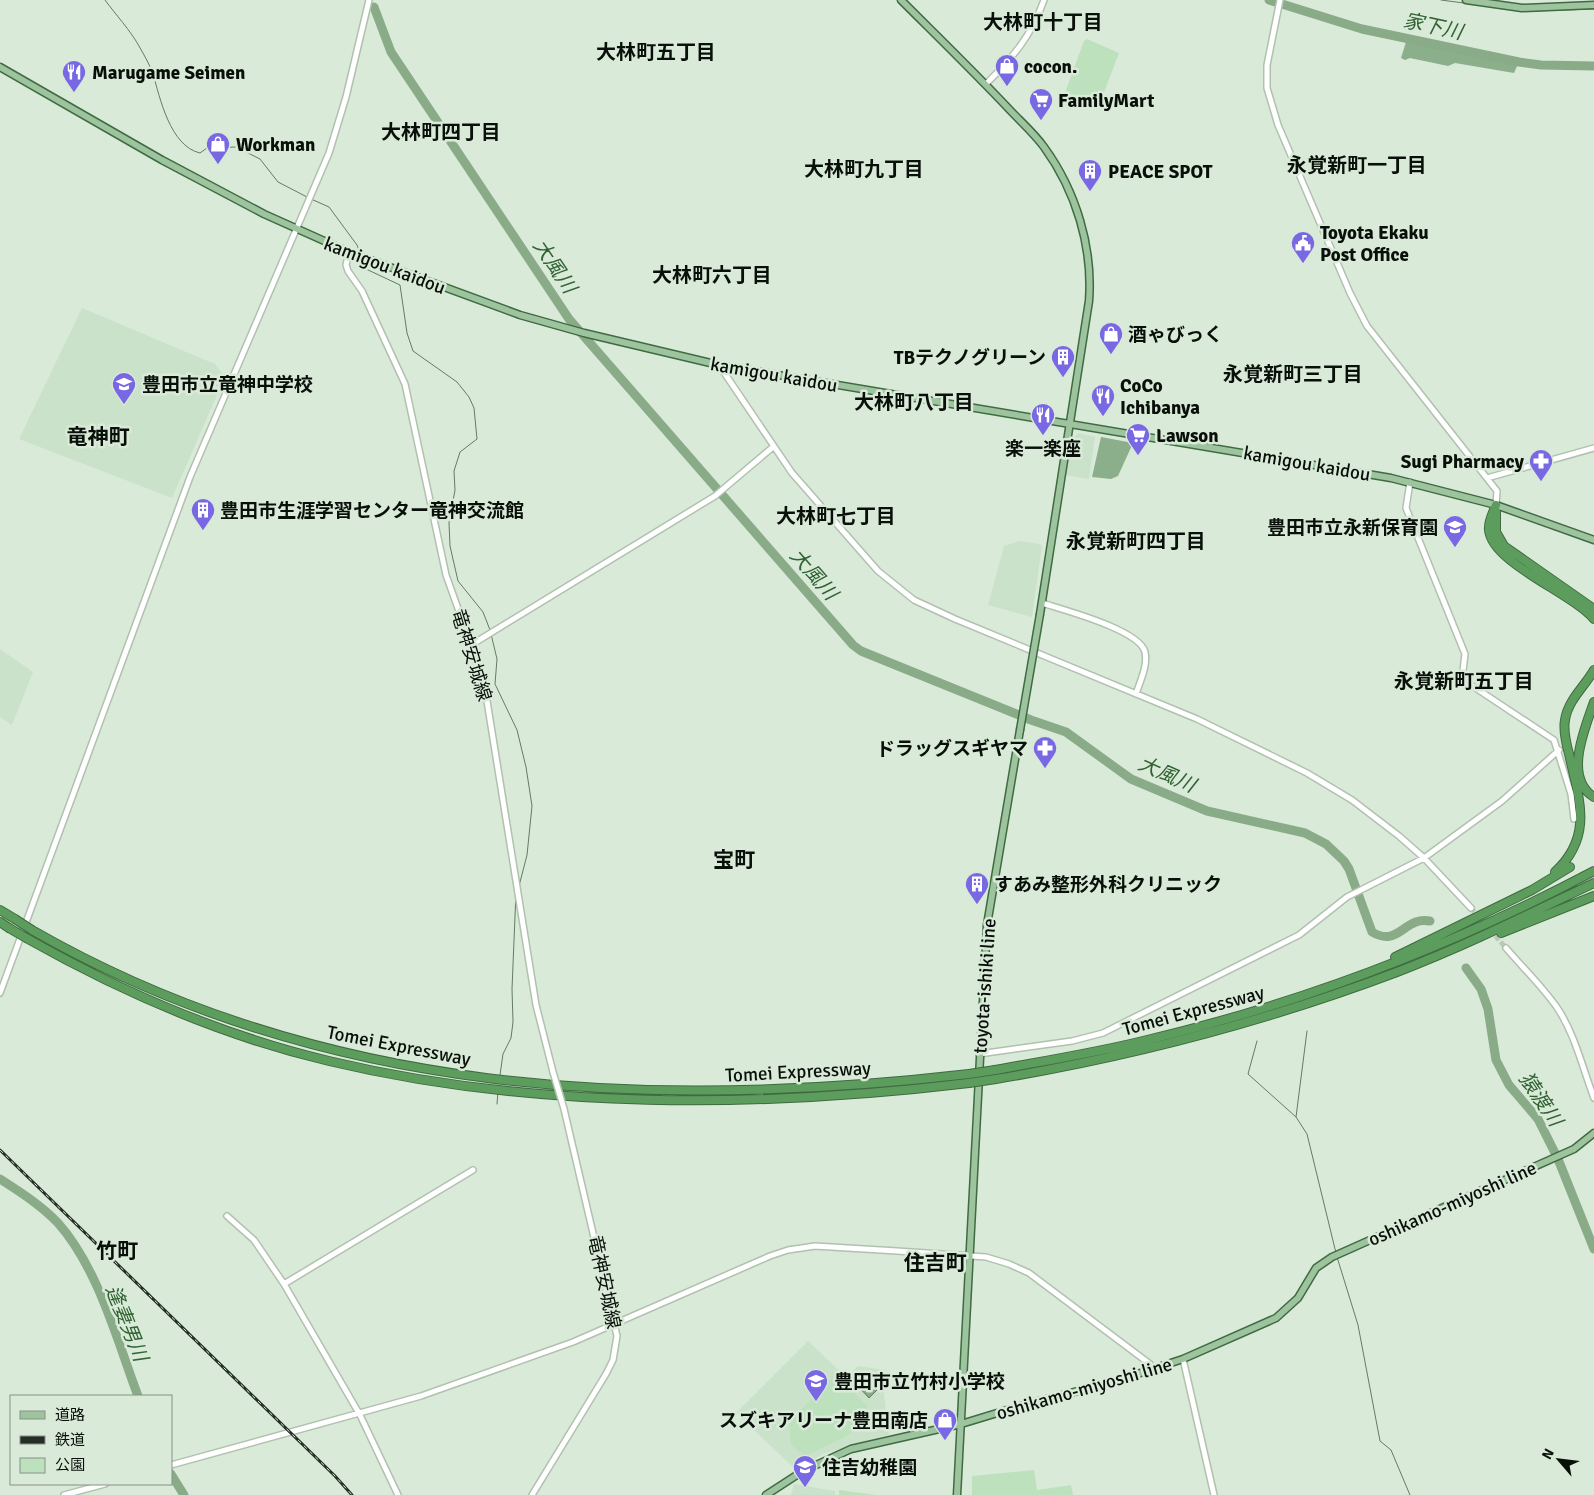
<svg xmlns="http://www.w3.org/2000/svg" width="1594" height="1495" font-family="Signika,'Noto Sans JP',sans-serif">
	<rect width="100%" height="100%" fill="#d9ead8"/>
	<path fill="#cbe2ca" d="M82,308L215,364L225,377L172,498L19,439Z
		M1078,433L1095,437L1089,479L1065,475L1073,439Z
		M1020,541L1040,544L1042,546L1032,617L988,605L1004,546Z
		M0,649L33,672L12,725L0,717Z
		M808,1341L846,1377L858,1366L885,1370L884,1395L889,1435L823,1454L795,1469L736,1413Z
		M794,1484L835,1491V1495H791Z"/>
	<path fill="#bde1bd" d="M1087,39L1119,53L1098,108L1066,92V90L1084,41Z
		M836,1374L867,1406V1423L843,1438L805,1456L791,1445L789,1422Z
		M1034,1470L1037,1490L1071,1485L1073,1495H972V1476Z
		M839,1490L876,1495H839Z"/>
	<path fill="#8bae8b" d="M1406,42L1518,64L1514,73L1455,63L1448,66L1410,58L1405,60L1401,58Z
		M1101,437L1133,443L1118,476L1111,479L1092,477Z"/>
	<path fill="#89ab88" stroke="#637c62" d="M864,1376L877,1390L869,1398L856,1384Z"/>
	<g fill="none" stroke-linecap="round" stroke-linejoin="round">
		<path stroke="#637c62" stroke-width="1" d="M105,0C116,15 130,30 139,46C144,55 150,65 153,74C160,98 170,146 200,153L207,148L236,147L260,159L278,182L307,197
			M1441,0L1517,10
			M1533,11L1594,9
			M311,199L329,207L357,245L360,253
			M363,259L366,269L400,285L407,333L413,351L457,382L469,397L474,408L477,439L460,452L454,471L455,490L449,523L450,546L458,581L483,612L490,630
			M491,634L497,659L495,684L517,730L526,767L532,806L527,855L519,886
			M1307,1031L1296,1117L1307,1134L1336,1253
			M1257,1041L1248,1074L1296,1117
			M500,1075L503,1054L511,1038L513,1022L512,989L516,892
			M497,1104L498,1092
			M1337,1257L1358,1325L1380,1441L1391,1450L1410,1495"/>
		<path stroke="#89ab88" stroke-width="9" d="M1269,0L1362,29L1519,62L1541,65L1594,66
			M374,7L391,52L569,319L853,645L861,651L1031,720L1066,732L1131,779L1207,811L1305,833L1326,844L1344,861L1349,869L1372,932C1399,948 1404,916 1430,921
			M1466,968L1481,989L1488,1009L1496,1060L1509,1085L1538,1119L1558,1159L1594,1249
			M0,1179C20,1192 41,1205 58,1223C98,1268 117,1340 138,1396
			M171,1474L184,1495"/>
		<path stroke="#bac9b9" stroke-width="5" stroke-dasharray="5 2.5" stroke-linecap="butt" d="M1471,908L1506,948"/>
		<g stroke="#b1c1b0" stroke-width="8">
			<path id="minor" d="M1280,0L1267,65V88L1278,125L1350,293L1367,326L1497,491L1496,505
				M986,84C1013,57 1031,37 1044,0
				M349,252L346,265L348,271L362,291L405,384L446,575L471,645L487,701L536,1005L553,1072
				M719,365L792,473L878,571L914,600L955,619L1197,719L1307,773L1352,800L1399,836L1424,858L1471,908
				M1487,478L1594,448
				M1410,482L1406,508L1465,654L1462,679L1554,740L1571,794L1574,819
				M1042,603C1064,610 1140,630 1145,652C1148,666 1140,681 1136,694
				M471,645L715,496L773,447
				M1506,948C1523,968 1543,987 1558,1009C1575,1035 1583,1069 1594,1098
				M0,993L190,477L329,153L346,97L369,0
				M979,1054L1072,1041L1103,1033L1299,935L1347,897L1424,858L1502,801L1559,750
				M227,1216L254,1240L284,1284L360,1415L398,1495
				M284,1284L473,1170
				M1183,1359L1214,1495
				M171,1465L421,1396L573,1342L770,1256L788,1250L815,1246L897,1251L986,1257L1009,1264L1029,1273L1150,1364L1153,1369
				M64,1495L105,1484
				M532,1495L606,1374L613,1360L617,1336L564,1109"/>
		</g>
		<g stroke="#3f6b40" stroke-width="9">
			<path id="major" d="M901,0C937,36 973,71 1008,108C1020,121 1034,133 1044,147C1076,191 1093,247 1089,301L1040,614
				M1466,0L1522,8L1594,5
				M0,67L162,160L264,214L349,252L520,315L584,333L719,365L1391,478L1496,505L1594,540
				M766,1495L803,1471L851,1449L961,1424L1027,1404L1113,1382L1183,1359L1276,1318L1298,1298L1316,1268L1332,1257L1574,1149L1594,1133
				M957,1495L987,925L1020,730"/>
		</g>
		<g stroke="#3f6b40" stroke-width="10">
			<path id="highway" d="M1496,505C1493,513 1488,521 1489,530C1492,563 1572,593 1594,619
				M1496,512V532L1504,546L1594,609
				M1594,702C1585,728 1563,778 1594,797
				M1555,872C1594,836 1579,799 1569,754C1566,743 1563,731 1565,720C1568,700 1585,686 1594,670
				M0,910L15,919
				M0,922L9,928
				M32,930C321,1096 646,1111 969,1074
				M1501,933L1594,896
				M28,939C122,992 223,1036 329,1061C534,1110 761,1108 969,1083
				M1395,957L1532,890L1570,867
				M995,1070C1044,1061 1094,1053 1143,1041C1300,1004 1452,946 1594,871
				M996,1079C1133,1056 1267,1021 1397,972C1465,946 1529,914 1594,883"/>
		</g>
		<use href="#minor" stroke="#fff" stroke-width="5"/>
		<use href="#major" stroke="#9dc49e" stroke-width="6"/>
		<use href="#highway" stroke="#5c9d5d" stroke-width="8"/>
		<g stroke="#262d26" stroke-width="3">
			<path id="rail" d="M0,1150L335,1476L352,1495"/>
		</g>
		<use href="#rail" stroke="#d9ead8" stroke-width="1" stroke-dasharray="4" stroke-linecap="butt"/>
		<g stroke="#b1c1b0" stroke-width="8" stroke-linecap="butt">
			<path id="minor-bridge" d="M553,1072L564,1109"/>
		</g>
		<g stroke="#3f6b40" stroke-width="9" stroke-linecap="butt">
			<path id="major-bridge" d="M1020,730L1040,614"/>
		</g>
		<g stroke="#3f6b40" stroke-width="10" stroke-linecap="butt">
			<path id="highway-bridge" d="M15,919L32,930
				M9,928L28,939
				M969,1074L995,1070
				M969,1083L996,1079"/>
		</g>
		<use href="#minor-bridge" stroke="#fff" stroke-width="5"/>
		<use href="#major-bridge" stroke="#9dc49e" stroke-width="6"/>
		<use href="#highway-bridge" stroke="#5c9d5d" stroke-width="8"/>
	</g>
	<defs>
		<g id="shop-pin" transform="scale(1.25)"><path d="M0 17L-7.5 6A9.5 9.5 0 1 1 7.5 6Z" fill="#7968e3" stroke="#d9ead8"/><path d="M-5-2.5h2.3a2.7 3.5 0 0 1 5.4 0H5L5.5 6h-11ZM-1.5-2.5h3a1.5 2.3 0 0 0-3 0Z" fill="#fff"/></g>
		<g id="restaurant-pin" transform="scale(1.25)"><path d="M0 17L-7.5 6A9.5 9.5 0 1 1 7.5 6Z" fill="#7968e3" stroke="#d9ead8"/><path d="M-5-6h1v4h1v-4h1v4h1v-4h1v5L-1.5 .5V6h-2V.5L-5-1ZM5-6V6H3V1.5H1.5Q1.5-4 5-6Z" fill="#fff"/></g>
		<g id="supermarket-pin" transform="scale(1.25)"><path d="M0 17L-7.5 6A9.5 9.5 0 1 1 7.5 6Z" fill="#7968e3" stroke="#d9ead8"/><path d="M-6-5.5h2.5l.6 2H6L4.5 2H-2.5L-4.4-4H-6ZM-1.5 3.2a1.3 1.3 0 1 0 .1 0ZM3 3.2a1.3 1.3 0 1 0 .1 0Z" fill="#fff"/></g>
		<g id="building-pin" transform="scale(1.25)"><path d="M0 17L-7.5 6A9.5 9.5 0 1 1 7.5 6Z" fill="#7968e3" stroke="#d9ead8"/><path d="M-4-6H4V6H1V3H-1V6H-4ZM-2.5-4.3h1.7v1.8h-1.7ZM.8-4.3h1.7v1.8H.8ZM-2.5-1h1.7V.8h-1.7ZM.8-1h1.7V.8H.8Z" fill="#fff"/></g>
		<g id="civic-pin" transform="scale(1.25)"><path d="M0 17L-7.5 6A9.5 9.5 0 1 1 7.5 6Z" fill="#7968e3" stroke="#d9ead8"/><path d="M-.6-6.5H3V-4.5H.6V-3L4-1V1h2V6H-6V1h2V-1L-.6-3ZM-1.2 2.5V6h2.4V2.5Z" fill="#fff"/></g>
		<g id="school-pin" transform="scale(1.25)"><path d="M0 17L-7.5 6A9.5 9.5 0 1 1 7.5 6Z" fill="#7968e3" stroke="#d9ead8"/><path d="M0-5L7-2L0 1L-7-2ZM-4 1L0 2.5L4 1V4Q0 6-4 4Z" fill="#fff"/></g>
		<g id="pharmacy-pin" transform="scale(1.25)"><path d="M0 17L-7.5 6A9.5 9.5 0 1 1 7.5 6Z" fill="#7968e3" stroke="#d9ead8"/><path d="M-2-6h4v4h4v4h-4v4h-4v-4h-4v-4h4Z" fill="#fff"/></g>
	</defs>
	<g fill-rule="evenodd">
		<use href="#shop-pin" x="1007" y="66"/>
		<use href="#restaurant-pin" x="74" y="72"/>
		<use href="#supermarket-pin" x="1041" y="100"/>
		<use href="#shop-pin" x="218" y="144"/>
		<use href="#building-pin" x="1090" y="171"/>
		<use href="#civic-pin" x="1303" y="243"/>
		<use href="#shop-pin" x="1111" y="334"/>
		<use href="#building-pin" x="1063" y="357"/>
		<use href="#school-pin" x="124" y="384"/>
		<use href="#restaurant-pin" x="1103" y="396"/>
		<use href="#restaurant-pin" x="1043" y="415"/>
		<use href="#supermarket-pin" x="1138" y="435"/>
		<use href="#pharmacy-pin" x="1541" y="461"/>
		<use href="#building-pin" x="203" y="510"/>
		<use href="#school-pin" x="1455" y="527"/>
		<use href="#pharmacy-pin" x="1045" y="748"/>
		<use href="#building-pin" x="977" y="884"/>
		<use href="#school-pin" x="816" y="1381"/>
		<use href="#shop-pin" x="945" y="1420"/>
		<use href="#school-pin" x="805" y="1467"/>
	</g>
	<g text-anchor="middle" stroke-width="5" stroke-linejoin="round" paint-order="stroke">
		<g font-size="19" font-weight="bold" fill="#090f09" stroke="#d9ead8" text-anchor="start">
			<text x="1024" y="73">cocon.</text>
			<text x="92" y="79">Marugame Seimen</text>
			<text x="1058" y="107">FamilyMart</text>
			<text x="236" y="151">Workman</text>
			<text x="1108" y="178">PEACE SPOT</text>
			<text x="1320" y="239">Toyota Ekaku<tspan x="1320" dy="22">Post Office</tspan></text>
			<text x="1128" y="341">酒ゃびっく</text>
			<text x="1046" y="364" text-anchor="end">TBテクノグリーン</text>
			<text x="142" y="391">豊田市立竜神中学校</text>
			<text x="1120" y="392">CoCo<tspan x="1120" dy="22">Ichibanya</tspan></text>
			<text x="1156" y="442">Lawson</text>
			<text x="1043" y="455" text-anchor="middle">楽一楽座</text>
			<text x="1524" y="468" text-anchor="end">Sugi Pharmacy</text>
			<text x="220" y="517">豊田市生涯学習センター竜神交流館</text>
			<text x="1438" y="534" text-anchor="end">豊田市立永新保育園</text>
			<text x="1028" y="755" text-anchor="end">ドラッグスギヤマ</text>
			<text x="994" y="891">すあみ整形外科クリニック</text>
			<text x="834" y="1388">豊田市立竹村小学校</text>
			<text x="928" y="1427" text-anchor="end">スズキアリーナ豊田南店</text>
			<text x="822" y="1474">住吉幼稚園</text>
		</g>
		<g font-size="19" fill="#090f09" stroke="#d9ead8">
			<text transform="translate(385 265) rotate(21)" y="7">kamigou kaidou</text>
			<text transform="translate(774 374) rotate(10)" y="7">kamigou kaidou</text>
			<text transform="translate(1307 463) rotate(10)" y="7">kamigou kaidou</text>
			<text transform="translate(472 655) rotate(73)" y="7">竜神安城線</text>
			<text transform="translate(984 986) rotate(-86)" y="7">toyota-ishiki line</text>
			<text transform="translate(1193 1010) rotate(-15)" y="7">Tomei Expressway</text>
			<text transform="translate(399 1045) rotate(11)" y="7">Tomei Expressway</text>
			<text transform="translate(798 1071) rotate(-3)" y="7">Tomei Expressway</text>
			<text transform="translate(1452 1203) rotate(-24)" y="7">oshikamo-miyoshi line</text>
			<text transform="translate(605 1282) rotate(78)" y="7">竜神安城線</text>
			<text transform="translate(1084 1388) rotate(-16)" y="7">oshikamo-miyoshi line</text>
		</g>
		<g font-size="20" font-weight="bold" fill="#090f09" stroke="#d9ead8">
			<text x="1043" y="29">大林町十丁目</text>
			<text x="656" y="59">大林町五丁目</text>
			<text x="441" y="139">大林町四丁目</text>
			<text x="1357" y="172">永覚新町一丁目</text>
			<text x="864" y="176">大林町九丁目</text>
			<text x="712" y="282">大林町六丁目</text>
			<text x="1293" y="381">永覚新町三丁目</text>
			<text x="914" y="409">大林町八丁目</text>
			<text x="836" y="523">大林町七丁目</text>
			<text x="1136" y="548">永覚新町四丁目</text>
			<text x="1464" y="688">永覚新町五丁目</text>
		</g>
		<g font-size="20" font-style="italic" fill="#306232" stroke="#d9ead8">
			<text transform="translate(1433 26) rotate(12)" y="7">家下川</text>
			<text transform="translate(555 266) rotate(56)" y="7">大風川</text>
			<text transform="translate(814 574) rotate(49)" y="7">大風川</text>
			<text transform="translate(1167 774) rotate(24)" y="7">大風川</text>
			<text transform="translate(1541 1099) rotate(56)" y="7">猿渡川</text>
			<text transform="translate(127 1323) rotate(68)" y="7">逢妻男川</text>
		</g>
		<g font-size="21" font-weight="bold" fill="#090f09" stroke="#d9ead8">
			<text x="98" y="444">竜神町</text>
			<text x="734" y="867">宝町</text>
			<text x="117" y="1258">竹町</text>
			<text x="935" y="1270">住吉町</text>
		</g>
	</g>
	<rect x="10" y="1395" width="162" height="90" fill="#d9ead8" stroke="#869285"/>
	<rect x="20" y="1411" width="25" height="8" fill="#9dc49e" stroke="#869285"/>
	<text x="55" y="1420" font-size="15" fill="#090f09">道路</text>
	<rect x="20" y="1436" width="25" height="8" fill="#262d26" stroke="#869285"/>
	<text x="55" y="1445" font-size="15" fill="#090f09">鉄道</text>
	<rect x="20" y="1458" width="25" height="15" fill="#bde1bd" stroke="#869285"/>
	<text x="55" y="1470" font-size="15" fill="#090f09">公園</text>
	<g transform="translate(1559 1460) rotate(298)" stroke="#d9ead8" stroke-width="4" paint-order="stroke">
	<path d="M0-4L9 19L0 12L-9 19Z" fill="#090f09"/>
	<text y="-8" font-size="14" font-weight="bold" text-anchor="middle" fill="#090f09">N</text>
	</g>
</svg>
